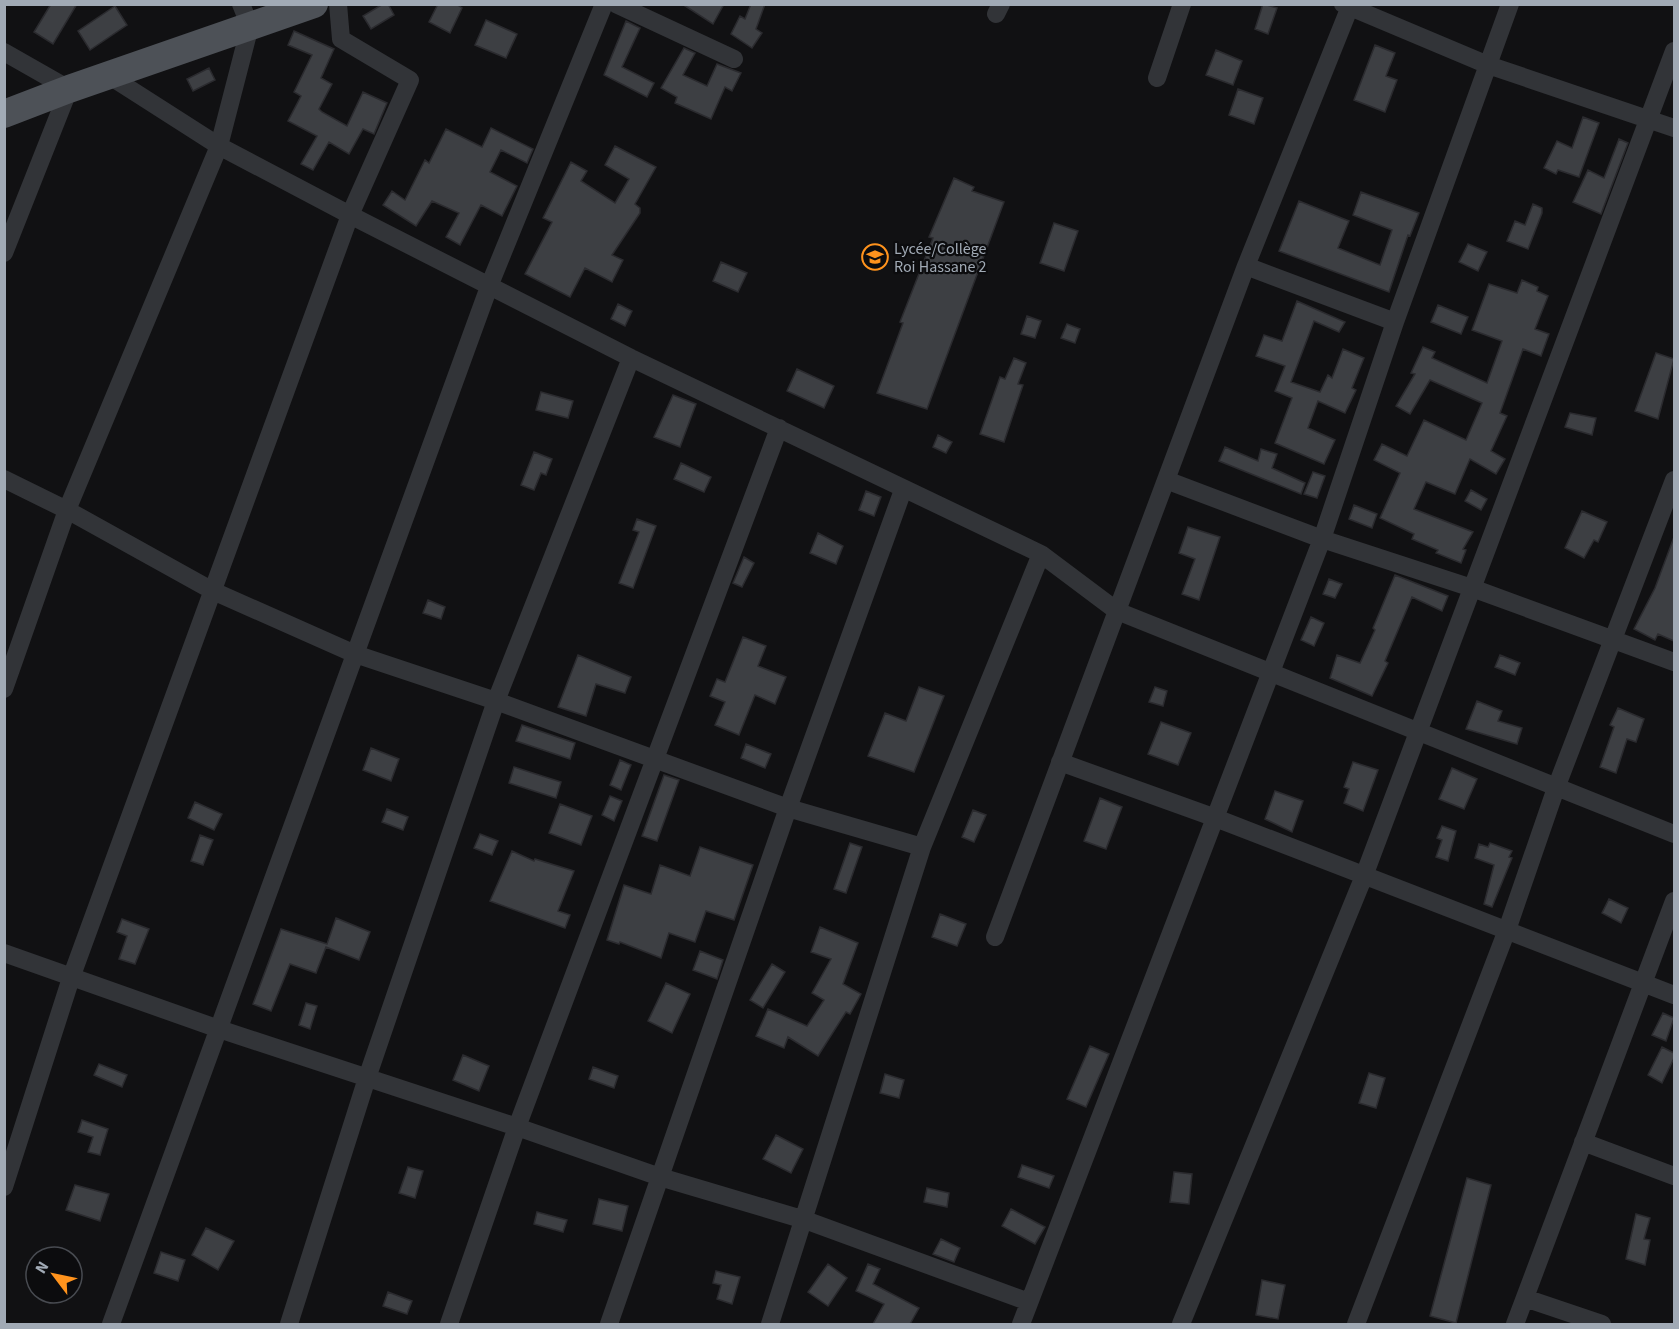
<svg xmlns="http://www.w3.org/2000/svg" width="1679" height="1329" font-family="'Source Sans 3',sans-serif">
	<rect width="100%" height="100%" fill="#111113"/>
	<path fill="#3d3f43" stroke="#2b2b2f" stroke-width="1.5" d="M51,4H77L53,44L34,32Z
		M383,4H388L394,15L371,29L363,16Z
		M438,4H456L462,8L450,33L429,22Z
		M682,4H724L713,24Z
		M751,4H765L756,29L762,33L752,48L731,34L740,16L745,19Z
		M1263,4L1277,8L1268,34L1255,29Z
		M115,6L127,25L90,50L78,31Z
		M486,20L517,34L506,58L475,45Z
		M626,21L640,28L622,67L654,83L647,97L604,75Z
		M294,31L334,49L321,78L332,84L319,109L322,112L347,126L363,92L387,103L374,134L363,129L349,154L329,142L313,170L301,164L317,136L288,121L301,96L294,92L312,55L288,45Z
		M1375,45L1395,53L1386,76L1397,80L1385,112L1354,100Z
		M684,48L695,53L683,75L707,86L717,64L741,73L732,91L725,87L711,119L675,103L677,97L661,88Z
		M1216,50L1242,61L1233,85L1206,75Z
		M209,68L215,80L193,91L187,79Z
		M1238,89L1263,98L1254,124L1229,115Z
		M1583,117L1599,123L1579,177L1558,170L1556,174L1544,168L1557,141L1572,148Z
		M491,128L533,149L527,163L501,150L490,172L517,186L502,216L481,205L460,245L446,237L459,213L432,201L416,226L383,205L392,191L405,200L425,160L429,163L446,129L482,147Z
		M1619,139L1628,143L1601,214L1573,202L1588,170L1604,178Z
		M615,146L656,167L635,204L640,208V213L612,255L623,260L612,282L585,268L570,297L525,274L552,222L543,218L571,162L587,171L581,181L615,203L629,179L605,165Z
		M954,178L974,187L972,191L1004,202L927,409L877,393L903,323L900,322L933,238L929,237Z
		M1361,192L1419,213L1410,236L1408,235L1389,292L1279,251L1299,201L1349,221L1338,248L1380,265L1392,230L1353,215Z
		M1533,204L1542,208V213L1528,249L1507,241L1515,221L1525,225Z
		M1054,223L1078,231L1064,271L1040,263Z
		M1468,244L1487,252L1478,271L1459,262Z
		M721,262L747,273L738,292L713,281Z
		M1522,280L1538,287L1537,291L1548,296L1535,329L1549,334L1541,356L1523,349L1500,413L1507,416L1491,451L1505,459L1496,474L1470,459L1455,494L1426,482L1414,509L1473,532L1463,549L1466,550L1461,563L1436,553L1438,550L1412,539L1414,534L1380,518L1400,473L1374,460L1382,444L1407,456L1424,420L1466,440L1482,403L1430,380L1410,414L1396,406L1415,374L1411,373L1423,347L1435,352L1432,358L1487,383L1502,341L1472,330L1489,284L1517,293Z
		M1297,301L1345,322L1339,332L1314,321L1291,382L1320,392L1328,375L1332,378L1343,349L1364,358L1352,388L1356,390L1345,413L1318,401L1308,428L1335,440L1324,464L1275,443L1292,398L1275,391L1285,366L1256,356L1264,335L1282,341Z
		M618,304L632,311L625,326L611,319Z
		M1438,305L1468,317L1461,334L1431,322Z
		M1027,316L1041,321L1035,338L1021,334Z
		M1067,324L1080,329L1075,343L1061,338Z
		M1656,353L1674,359L1658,419L1635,411Z
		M1014,358L1026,363L1018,384L1023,385L1004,442L980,434L1000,377L1005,379Z
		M797,369L834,386L824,408L787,391Z
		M541,392L573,401L568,418L536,410Z
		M673,395L696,404L680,447L654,437Z
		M1570,413L1596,418L1592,435L1565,427Z
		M938,435L952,442L946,453L933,447Z
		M1225,447L1258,461L1261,449L1277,454L1272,468L1305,483L1301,494L1219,461Z
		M534,452L552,459L546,475L541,473L534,490L521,485Z
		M681,463L711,477L704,492L674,479Z
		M1313,472L1325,476L1317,498L1304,494Z
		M1471,490L1487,499L1481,510L1465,501Z
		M866,491L881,497L874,516L859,510Z
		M1354,505L1377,514L1372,528L1349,519Z
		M1582,511L1607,522L1598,542L1594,540L1584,558L1565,548Z
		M637,519L656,526L633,588L619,583L639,532L633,530Z
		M1188,527L1220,537L1199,600L1182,594L1195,559L1179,553Z
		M818,533L843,546L836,564L810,553Z
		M1674,537V641L1658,634L1655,640L1634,629L1655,588Z
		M744,557L754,563L742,587L733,583Z
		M1395,575L1448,596L1442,611L1412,597L1385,661L1388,663L1372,696L1330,678L1337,655L1360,663L1375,630L1373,628Z
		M1329,579L1342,584L1335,598L1323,594Z
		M428,600L445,607L441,619L423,613Z
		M1311,617L1324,623L1314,646L1301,640Z
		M743,637L766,646L758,666L786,677L775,704L755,695L739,735L715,725L725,702L710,696L717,679L725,682Z
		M578,655L631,677L625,693L596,684L586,716L558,707Z
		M1500,655L1520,663L1515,675L1495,667Z
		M919,687L944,696L914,772L868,756L885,713L906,721Z
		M1155,687L1167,691L1163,706L1149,702Z
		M1477,701L1502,711L1498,721L1522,728L1517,744L1466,729Z
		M1618,708L1644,719L1636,742L1627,739L1616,773L1600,767L1614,727L1610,725Z
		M1161,722L1191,733L1178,765L1148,754Z
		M522,725L575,743L570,759L516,741Z
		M746,744L771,754L765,768L741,758Z
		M371,748L399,759L391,781L363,770Z
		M620,760L631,765L621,790L610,785Z
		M1353,762L1378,770L1363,811L1344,803L1349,789L1344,787Z
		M514,767L561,782L556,798L509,783Z
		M1452,768L1477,779L1464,809L1439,799Z
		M664,775L679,780L657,841L642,836Z
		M1275,791L1303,801L1292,832L1265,819Z
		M610,796L622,801L614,821L602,815Z
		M1100,798L1122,807L1106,849L1084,841Z
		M195,802L222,814L214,830L188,818Z
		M560,804L592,816L581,845L549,833Z
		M387,809L408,817L403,830L382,822Z
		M973,810L986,815L974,842L962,837Z
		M1442,826L1456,831L1448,861L1436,857L1442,840L1437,838Z
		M480,834L498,841L492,855L474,848Z
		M200,835L213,840L203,865L191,861Z
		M850,843L862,847L846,893L834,889Z
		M1490,843L1512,851L1509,857L1512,858L1492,907L1484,904L1494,865L1475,858L1479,844L1488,847Z
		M700,847L753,865L734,920L706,911L695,942L669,933L661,958L620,942L619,944L607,940L624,885L651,894L660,865L690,876Z
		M512,851L534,861L535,859L574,871L558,911L570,915L565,928L490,901Z
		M1609,899L1628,908L1621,923L1602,913Z
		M940,914L966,924L957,946L932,937Z
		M336,918L370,932L359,960L326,947L316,973L290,964L271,1011L253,1004L281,929L327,944Z
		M122,919L149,929L135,964L119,959L127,936L117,932Z
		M820,927L858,943L843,984L861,994L850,1014L846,1012L818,1056L788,1037L784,1048L756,1036L768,1009L807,1026L824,1000L812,993L831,959L811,952Z
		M700,951L723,960L717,979L693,970Z
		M772,964L785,972L763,1008L750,1000Z
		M666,983L690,994L672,1033L648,1021Z
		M306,1003L317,1006L310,1029L299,1025Z
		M1663,1013L1674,1018L1666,1041L1652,1035Z
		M1090,1046L1109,1054L1086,1107L1067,1099Z
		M1662,1047L1674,1053V1058L1662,1083L1648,1075Z
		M463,1055L489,1066L479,1091L453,1080Z
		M99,1064L127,1075L122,1087L94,1075Z
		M593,1067L618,1076L614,1088L589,1079Z
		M1369,1073L1385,1078L1376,1108L1359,1103Z
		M885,1074L904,1080L899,1098L880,1093Z
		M82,1120L108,1129L100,1155L88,1152L93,1137L78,1132Z
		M776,1135L803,1149L791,1173L763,1159Z
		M1022,1165L1054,1176L1049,1188L1018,1177Z
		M408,1167L423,1171L415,1198L399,1193Z
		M1174,1172L1192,1174L1189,1204L1170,1202Z
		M1467,1178L1491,1185L1456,1323L1430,1316Z
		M75,1185L109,1194L100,1221L66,1210Z
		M927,1188L949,1193L947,1207L924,1202Z
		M599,1199L628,1206L622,1231L593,1224Z
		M1011,1209L1045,1227L1035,1244L1002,1226Z
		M537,1212L567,1220L563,1232L534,1224Z
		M1636,1214L1650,1218L1644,1239L1650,1240L1645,1265L1626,1259Z
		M206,1228L234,1241L218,1270L192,1255Z
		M941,1239L960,1248L954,1262L933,1254Z
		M161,1252L185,1260L178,1281L154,1273Z
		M828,1264L847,1278L828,1306L808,1292Z
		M868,1264L880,1269L873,1284L919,1308L910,1324H873L884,1304L856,1291Z
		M716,1271L740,1277L732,1304L717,1299L721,1285L713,1283Z
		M1262,1280L1285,1285L1278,1319L1256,1315Z
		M388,1292L412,1301L407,1314L383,1306Z"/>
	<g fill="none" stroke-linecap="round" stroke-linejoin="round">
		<path stroke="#323438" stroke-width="18" d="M616,4L734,59
			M1343,4L1488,65L1674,128
			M996,14L1001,4
			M4,52L69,89L4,253
			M108,75L219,146L350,215L631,358L1041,554L1117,611L1674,834
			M1157,78L1182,4
			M1246,266L1395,322
			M4,479L67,510L213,591L355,654L496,701L788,808L922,847
			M1166,480L1322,539L1472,588L1674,662
			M4,689L67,510L219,146L250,26L241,4
			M1060,762L1213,817L1674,995
			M995,937L1246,266L1351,4
			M4,953L219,1029L517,1127L660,1177L805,1220L1029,1302
			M1583,1142L1674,1176
			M4,1187L71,978L350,215L410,80L341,39L338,4
			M1525,1298L1602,1324
			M111,1324L490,284L604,4
			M289,1324L367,1078L496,701L631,358
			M449,1324L517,1127L779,428
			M609,1324L788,808L903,490
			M770,1324L922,847L1041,554
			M1021,1324L1322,539L1395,322L1510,4
			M1181,1324L1364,876L1674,51
			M1356,1324L1507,930L1556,788L1674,480
			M1515,1324L1674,901"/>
		<path stroke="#4d5157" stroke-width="28" d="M4,114L69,89L314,4"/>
	</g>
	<defs>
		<g id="school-ring" transform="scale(1.35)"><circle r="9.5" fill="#0c0c0e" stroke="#ff931d" stroke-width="1.5"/><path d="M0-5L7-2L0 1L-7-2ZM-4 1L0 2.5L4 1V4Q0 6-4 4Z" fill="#ff931d"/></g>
	</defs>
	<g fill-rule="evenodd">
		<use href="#school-ring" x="875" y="257"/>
	</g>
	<g text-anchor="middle" stroke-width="4.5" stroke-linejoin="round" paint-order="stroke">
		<g font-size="16" fill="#a1aab5" stroke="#0c0c0e" text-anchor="start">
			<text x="894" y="254">Lycée/Collège<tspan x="894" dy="18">Roi Hassane 2</tspan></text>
		</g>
	</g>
	<rect width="1679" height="1329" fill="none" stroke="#a1aab5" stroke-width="12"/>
	<g transform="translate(54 1275) rotate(302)"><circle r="28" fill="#0c0c0e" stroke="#484b51" stroke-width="1.5"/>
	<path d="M0-4.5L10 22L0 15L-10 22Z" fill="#ff931d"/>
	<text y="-9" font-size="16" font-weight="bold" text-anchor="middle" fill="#a1aab5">N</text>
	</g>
</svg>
